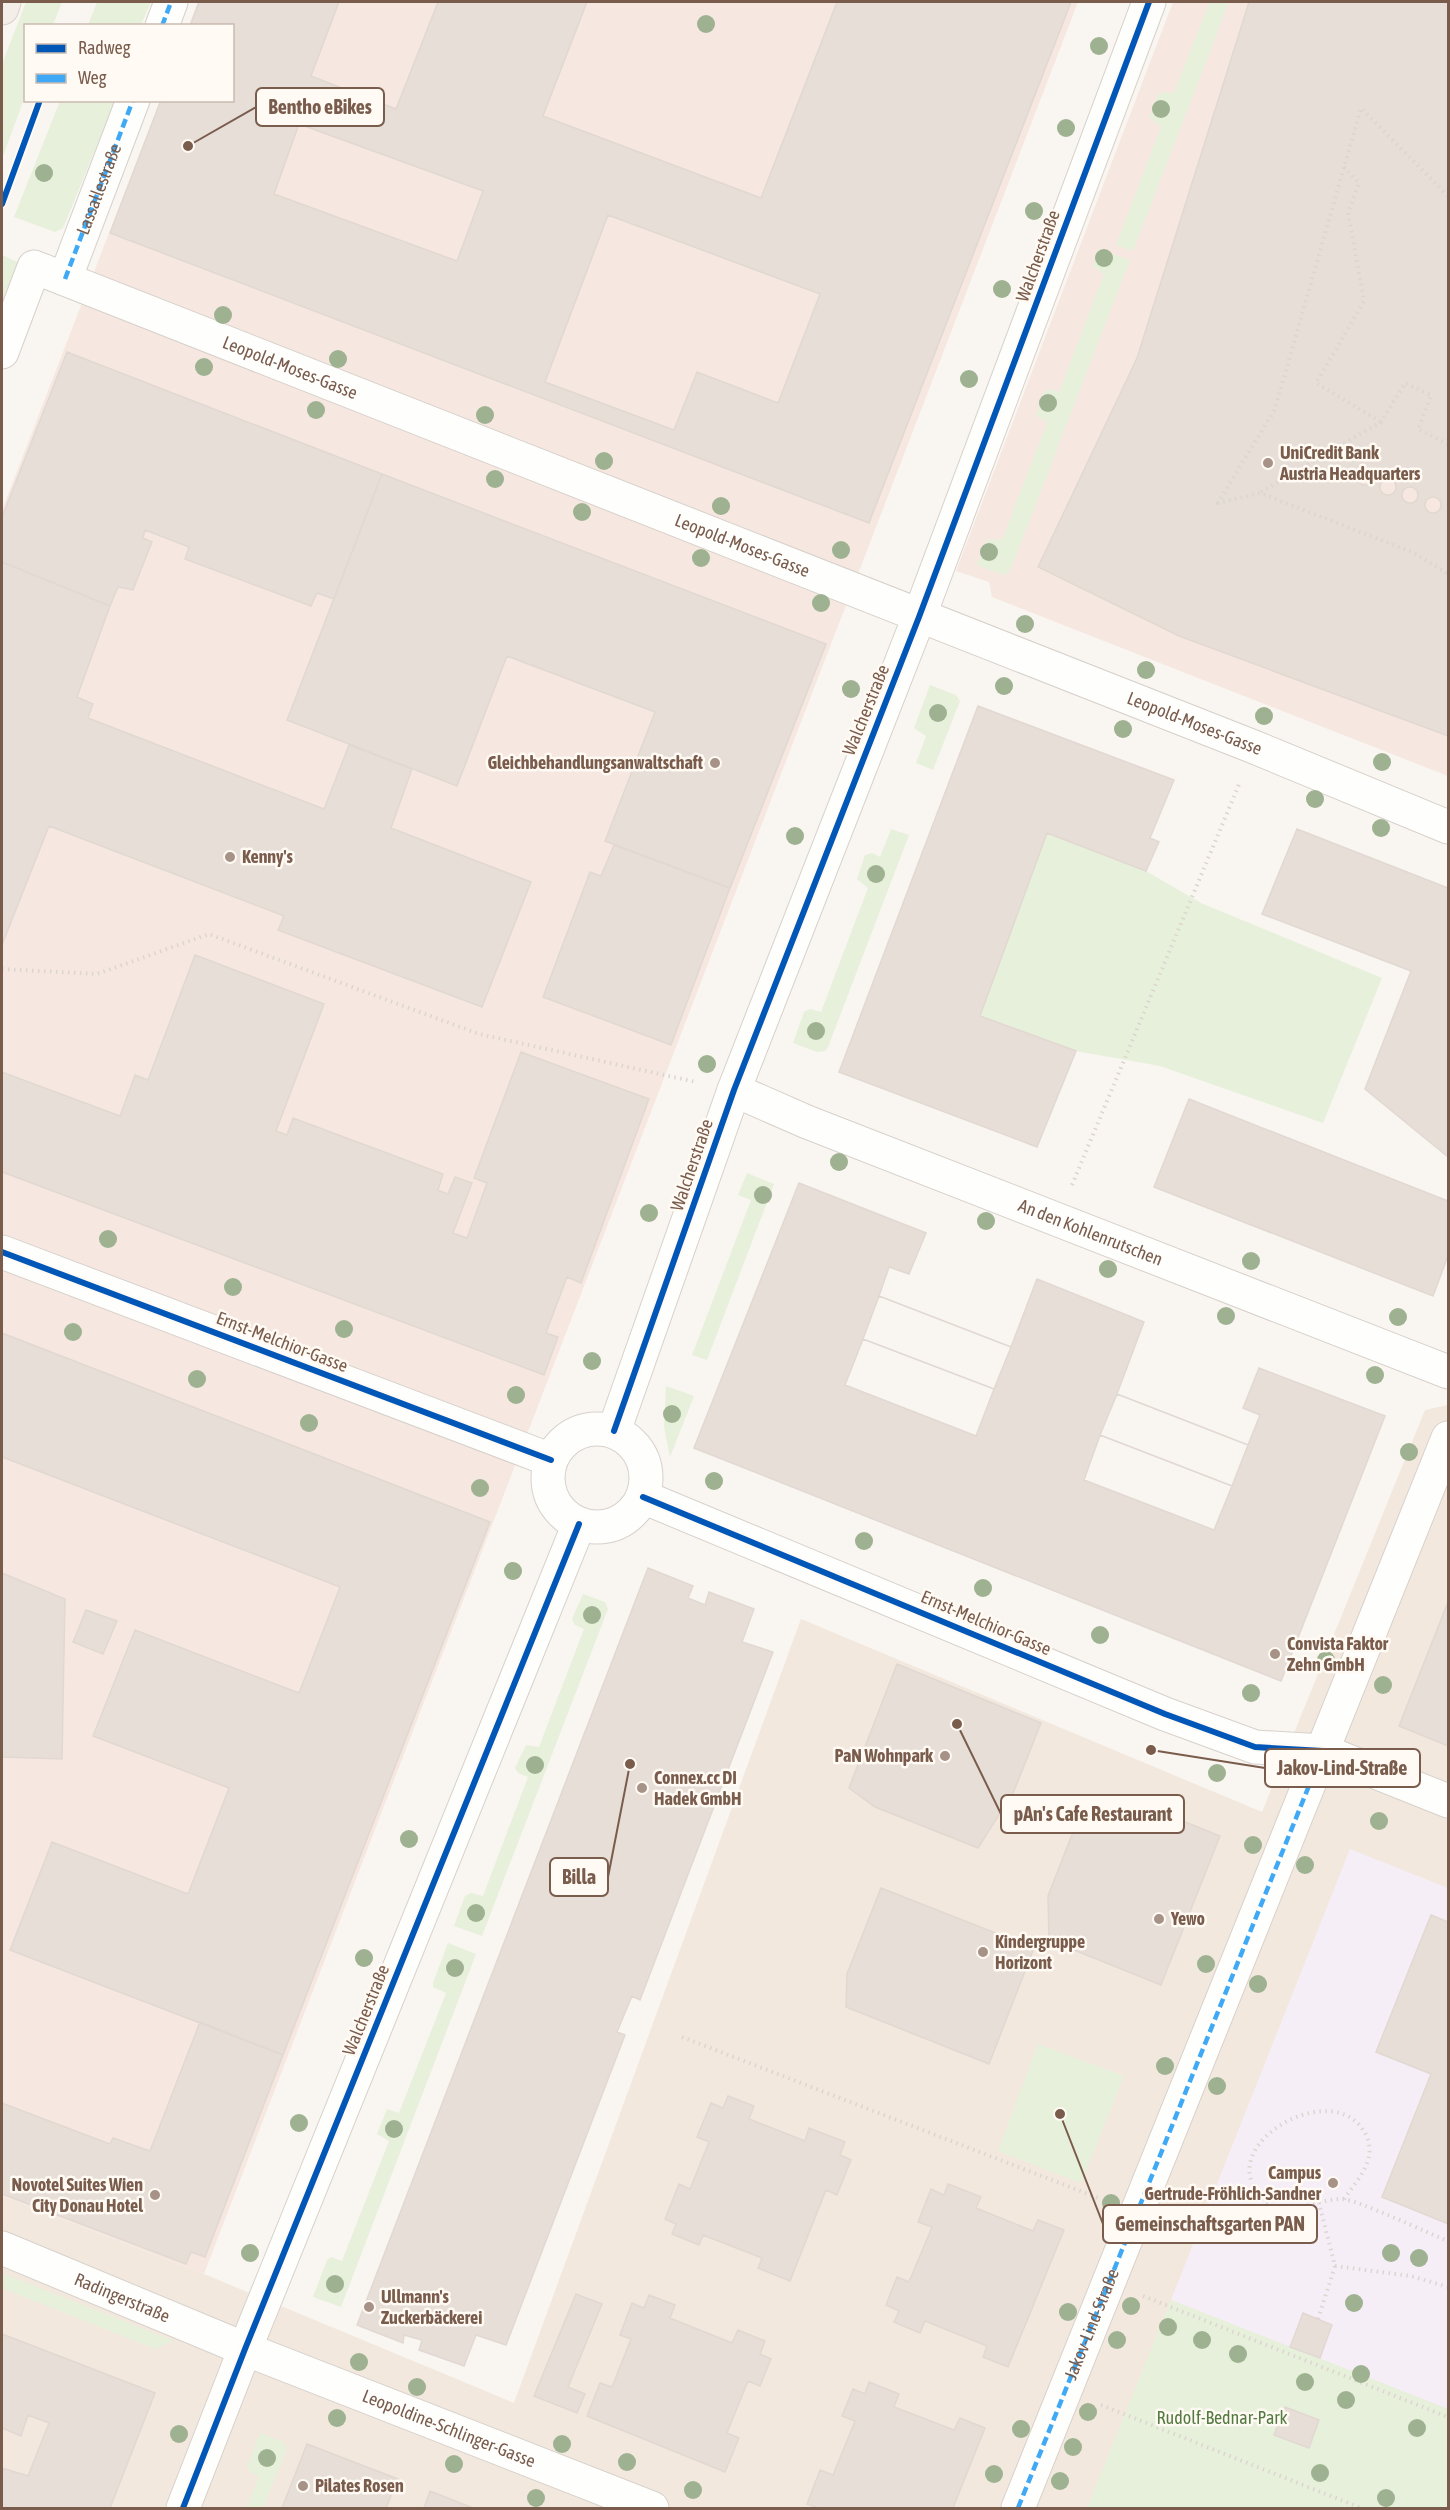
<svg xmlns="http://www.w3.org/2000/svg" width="1450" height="2510" font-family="'Asap Condensed',sans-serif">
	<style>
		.residential { fill: #f2e8de }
		.commercial { fill: #f6e8e1 }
		.education { fill: #f6eef6 }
		.green { fill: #e7f0db }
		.building { fill: #e6ded7; stroke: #e2d8d2; stroke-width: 1.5; fill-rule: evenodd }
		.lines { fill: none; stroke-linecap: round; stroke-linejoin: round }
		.minor-casing { stroke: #d7d1cb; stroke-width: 35 }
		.major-casing { stroke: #dad1cc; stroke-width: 35 }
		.path { stroke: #dcd5d0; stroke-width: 4; stroke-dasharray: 1.5 4.5; stroke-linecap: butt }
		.minor { stroke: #fefefd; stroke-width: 33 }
		.major { stroke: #f3eee8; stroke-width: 33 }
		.quiet { stroke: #3fa9f5; stroke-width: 4.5; stroke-dasharray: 9 4.5; stroke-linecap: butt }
		.cycleway-casing { stroke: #fffaf3; stroke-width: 10 }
		.cycleway { stroke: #0057b8; stroke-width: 6 }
		.tree { fill: #9eb190 }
		.poi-dot { fill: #a69286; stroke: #fffaf3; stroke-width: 2 }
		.labels { text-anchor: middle; stroke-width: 5; stroke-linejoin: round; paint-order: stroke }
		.street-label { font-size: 18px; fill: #7a5c4d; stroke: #fffaf3 }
		.poi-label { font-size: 18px; font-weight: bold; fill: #7a5c4d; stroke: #fffaf3; text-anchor: start }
		.park-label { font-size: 18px; fill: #537a41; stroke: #fffaf3 }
		.leader { fill: none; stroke: #7a5c4d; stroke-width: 2 }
		.callout-dot { fill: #7a5c4d; stroke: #fffaf3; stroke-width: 2 }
		.callout { fill: #fffaf3; stroke: #7a5c4d; stroke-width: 2 }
		.callout-label { font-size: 20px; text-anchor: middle; font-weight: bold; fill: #7a5c4d }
	</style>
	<rect width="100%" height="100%" fill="#f9f5f0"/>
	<path class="residential" d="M1448 1405V2508H2V2196L204 2274 514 2403 801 1619 1262 1812 1425 1410Z"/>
	<path class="commercial" d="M198 2H1078L204 2274 2 2196V510L160 101 232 100V26L189 25Z
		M1173 2H1448V776L992 597 989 582 956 571Z"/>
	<path class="education" d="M1350 1849 1448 1888V2409L1171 2300Z"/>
	<path class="green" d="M26 2H62L53 25 26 26 25 96 2 159V64Z
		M97 2H151L141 25H88Z
		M1210 2H1229L1133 251 1116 245 1161 127 1149 117 1158 95 1162 92 1174 93Z
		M60 101H115L66 221 63 228 55 232 14 217Z
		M1098 249 1130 260 1010 571 1003 575 977 565 988 539 1002 540 1047 423 1036 415 1043 393 1049 389 1059 392 1104 274 1093 266Z
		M2 255 22 264 2 318Z
		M930 685 956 695 960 701 933 770 916 763 926 736 914 728Z
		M891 829 909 835 828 1047 825 1051 817 1052 793 1043 804 1012 810 1009 821 1012 868 888 857 879 865 855 872 853 880 857Z
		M1047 833 1146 871 1201 903 1382 978 1323 1123 1160 1066 1076 1051 980 1016Z
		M747 1173 774 1184 707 1360 692 1355 751 1200 738 1195Z
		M666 1386 694 1396 670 1457 664 1427Z
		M583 1594 605 1602 608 1609 482 1936 454 1926 465 1896 471 1893 483 1896 528 1777 518 1773 515 1768 526 1745 539 1747 584 1629 575 1625 572 1619Z
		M448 1943 476 1954 341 2307 313 2297 327 2260 331 2257 342 2261 389 2141 377 2134 387 2109 399 2113 446 1993 433 1987V1983Z
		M1038 2044 1124 2076 1081 2183 998 2151Z
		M2 2273 174 2341 155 2349 2 2288Z
		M1171 2300 1448 2409V2508H1087Z
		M260 2433 283 2442 287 2448 263 2508H247L259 2476 251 2473 247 2467Z"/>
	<path class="building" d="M199 2H339L311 76 396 109 438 2H587L543 116 761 198 837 2H1071L869 523 110 233 161 100H232V26H190ZM299 124 483 191 457 261 274 194ZM608 215 820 294 778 403 697 372 674 430 545 382Z
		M1249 2H1448V736L1179 636 1038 567 1137 358Z
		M67 352 382 474 334 599 317 593 311 606 185 559 189 547 145 530 143 538 152 542 133 590 118 587 110 606 2 562V517Z
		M1357 477a8 8 0 1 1 16 0a8 8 0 1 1-16 0Z
		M382 474 826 644 730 888 605 841 655 712 507 656 457 786 287 720Z
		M1380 487a8 8 0 1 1 16 0a8 8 0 1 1-16 0Z
		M1402 495a8 8 0 1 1 16 0a8 8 0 1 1-16 0Z
		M1425 505a8 8 0 1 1 16 0a8 8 0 1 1-16 0Z
		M2 562 110 606 77 697 93 704 88 718 324 809 349 745 412 769 391 828 531 882 482 1007 278 930 284 916 49 826 2 945Z
		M978 706 1174 780 1150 838 1159 842 1146 871 1047 833 980 1016 1076 1051 1037 1147 839 1072Z
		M1297 829 1448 888V1157L1365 1089 1411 971 1262 914Z
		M614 845 730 888 671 1045 543 997 590 872 601 876Z
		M195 955 324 1004 276 1131 287 1135 293 1118 443 1174 438 1190 448 1194 455 1177 472 1183 453 1233 467 1238 487 1183 474 1178 521 1052 649 1099 581 1283 567 1277 546 1333 558 1337 544 1375 2 1172V1072L120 1116 135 1075 148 1080Z
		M1189 1099 1448 1201V1256L1433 1296 1154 1187Z
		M799 1183 926 1233 909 1274 889 1267 879 1296 1011 1347 1037 1279 1144 1322 1117 1394 1248 1445 1260 1415 1243 1408 1259 1368 1385 1416 1281 1681 694 1448Z
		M879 1296 1011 1347 994 1389 863 1339Z
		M2 1333 490 1522 283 2055 10 1950 52 1842 188 1894 229 1788 93 1736 135 1630 299 1693 340 1587 2 1457Z
		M863 1339 994 1389 976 1436 845 1385Z
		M1117 1394 1248 1445 1232 1486 1100 1435Z
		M1100 1435 1232 1486 1214 1530 1084 1480Z
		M648 1568 693 1586 688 1598 705 1605 709 1592 754 1609 742 1642 773 1652 640 2000 632 1996 617 2032 625 2035 506 2345 476 2335 464 2366 419 2350 422 2340 404 2335 403 2343 357 2325Z
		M2 1573 65 1599 62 1759 2 1757Z
		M1448 1602V1746L1399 1726Z
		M86 1610 117 1621 103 1654 73 1642Z
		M897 1664 1041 1723 1014 1791 978 1848 875 1807 849 1788Z
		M1084 1804 1163 1813 1220 1836 1161 1985 1049 1940 1048 1896Z
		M881 1888 1034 1948 989 2064 846 2007 847 1974Z
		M1431 1915 1448 1922V2224L1382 2197 1431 2074 1376 2052Z
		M200 2022 283 2055 205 2257 191 2252 186 2264 2 2194V2103L110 2144 113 2138 150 2151Z
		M728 2096 754 2106 749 2119 805 2141 809 2128 845 2142 840 2155 851 2160 837 2195 826 2190 790 2281 758 2268 762 2258 703 2235 699 2245 672 2234 676 2224 665 2219 679 2184 690 2189 709 2142 697 2137 711 2103 723 2108Z
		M948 2184 981 2197 976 2208 1033 2231 1038 2220 1064 2230 1008 2367 983 2357 987 2346 925 2321 920 2333 894 2322 899 2311 886 2305 897 2277 909 2282 932 2227 918 2222 931 2189 944 2195Z
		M576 2294 602 2304 568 2387 585 2394 577 2413 534 2396Z
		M649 2295 675 2305 670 2318 732 2343 738 2330 765 2341 760 2354 771 2359 760 2386 748 2381 727 2433 739 2438 725 2472 587 2416 600 2383 612 2387 631 2339 620 2335 632 2303 644 2308Z
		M1303 2313 1332 2325 1320 2358 1290 2347Z
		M2 2334 155 2393 110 2508H2V2468L28 2476 49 2423 28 2415 21 2436 2 2428Z
		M869 2382 899 2394 894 2407 954 2430 960 2418 985 2428 953 2508H818L807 2504 820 2470 833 2475 855 2421 842 2416 853 2389 865 2394Z
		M1285 2407 1319 2420 1309 2448 1274 2435Z
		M307 2444 398 2479 386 2508H282Z
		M430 2491 473 2508H424Z"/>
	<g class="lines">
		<g class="minor-casing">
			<g id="minor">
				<path d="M162 26 171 2"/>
				<path d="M65 279 133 100"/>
				<path id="s1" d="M2 352 34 267 1254 747 1448 827"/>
				<path id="s2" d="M734 1090 807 1122 1448 1372"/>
				<path d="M2 1252 551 1460"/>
				<circle cx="597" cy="1478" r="49"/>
				<path d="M614 1431 734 1090 919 617 1149 2"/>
				<path d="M643 1497 1165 1714 1255 1747 1323 1751 1448 1801"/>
				<path id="s3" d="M2 2248 245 2349 652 2508"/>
				<path d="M183 2508 245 2349 579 1524"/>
				<path id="s4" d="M1018 2508 1448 1438"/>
			</g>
		</g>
		<g class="major-casing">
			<path id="major" d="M2 8 4 2"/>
		</g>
		<path class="path" d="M1344 167 1359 183 1348 213 1364 301 1316 383 1381 422
			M1448 196 1361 108 1275 409 1218 503 1260 493 1414 553 1448 574
			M1261 492 1381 422 1405 383 1431 395 1418 429 1448 444
			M2 969 97 974 209 934 479 1034 696 1082
			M1072 1185 1240 782
			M682 2037 1101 2199
			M1344 2199C1353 2186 1366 2172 1369 2156 1371 2148 1368 2136 1363 2130 1333 2083 1236 2133 1251 2180 1255 2190 1260 2200 1270 2205 1294 2215 1318 2199 1342 2199 1356 2199 1430 2234 1448 2241
			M1335 2266 1411 2276 1448 2287
			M1143 2296 1448 2417
			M1318 2319 1335 2266 1319 2203
			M1101 2405 1361 2508"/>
		<use href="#minor" class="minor"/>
		<use href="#major" class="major"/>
		<g class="quiet">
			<path d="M162 26 171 2"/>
			<path id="s5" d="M65 279 133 100"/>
			<path d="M1018 2508 1323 1751"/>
		</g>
		<g class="cycleway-casing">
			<path id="cycleway" d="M2 204 40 100
				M2 1252 551 1460
				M614 1431 734 1090 919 617 1149 2
				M643 1497 1165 1714 1255 1747 1323 1751
				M183 2508 245 2349 579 1524"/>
		</g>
		<use href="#cycleway" class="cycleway"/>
	</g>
	<g class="tree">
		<circle cx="706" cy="24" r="9"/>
		<circle cx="1099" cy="46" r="9"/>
		<circle cx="1161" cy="109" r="9"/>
		<circle cx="1066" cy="128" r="9"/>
		<circle cx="44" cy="173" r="9"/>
		<circle cx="1034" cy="211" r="9"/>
		<circle cx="1104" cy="258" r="9"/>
		<circle cx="1002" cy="289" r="9"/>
		<circle cx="223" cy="315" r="9"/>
		<circle cx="338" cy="359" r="9"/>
		<circle cx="204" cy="367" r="9"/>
		<circle cx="969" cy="379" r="9"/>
		<circle cx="1048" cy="403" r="9"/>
		<circle cx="316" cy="410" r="9"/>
		<circle cx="485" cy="415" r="9"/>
		<circle cx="604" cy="461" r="9"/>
		<circle cx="495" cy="479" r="9"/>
		<circle cx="721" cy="506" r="9"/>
		<circle cx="582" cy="512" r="9"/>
		<circle cx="841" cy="550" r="9"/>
		<circle cx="989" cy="552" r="9"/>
		<circle cx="701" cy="558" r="9"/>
		<circle cx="821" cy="603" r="9"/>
		<circle cx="1025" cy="624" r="9"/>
		<circle cx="1146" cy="670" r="9"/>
		<circle cx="1004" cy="686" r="9"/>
		<circle cx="851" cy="689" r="9"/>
		<circle cx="938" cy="713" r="9"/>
		<circle cx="1264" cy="716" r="9"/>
		<circle cx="1123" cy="729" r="9"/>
		<circle cx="1382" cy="762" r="9"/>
		<circle cx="1315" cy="799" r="9"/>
		<circle cx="1381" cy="828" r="9"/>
		<circle cx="795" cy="836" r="9"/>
		<circle cx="876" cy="874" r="9"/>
		<circle cx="816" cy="1031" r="9"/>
		<circle cx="707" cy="1064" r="9"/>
		<circle cx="839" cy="1162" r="9"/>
		<circle cx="763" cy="1195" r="9"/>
		<circle cx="649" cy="1213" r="9"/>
		<circle cx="986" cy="1221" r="9"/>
		<circle cx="108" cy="1239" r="9"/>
		<circle cx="1251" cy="1261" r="9"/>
		<circle cx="1108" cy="1269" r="9"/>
		<circle cx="233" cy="1287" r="9"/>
		<circle cx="1226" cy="1316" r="9"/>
		<circle cx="1398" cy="1317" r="9"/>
		<circle cx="344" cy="1329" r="9"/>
		<circle cx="73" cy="1332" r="9"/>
		<circle cx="592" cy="1361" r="9"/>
		<circle cx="1375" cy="1375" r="9"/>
		<circle cx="197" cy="1379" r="9"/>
		<circle cx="516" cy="1395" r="9"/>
		<circle cx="672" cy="1414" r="9"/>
		<circle cx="309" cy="1423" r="9"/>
		<circle cx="1409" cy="1452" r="9"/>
		<circle cx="714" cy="1481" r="9"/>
		<circle cx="480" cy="1488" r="9"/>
		<circle cx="864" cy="1541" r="9"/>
		<circle cx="513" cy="1571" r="9"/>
		<circle cx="983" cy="1588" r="9"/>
		<circle cx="592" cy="1615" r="9"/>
		<circle cx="1100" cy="1635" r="9"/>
		<circle cx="1326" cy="1660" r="9"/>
		<circle cx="1383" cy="1685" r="9"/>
		<circle cx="1251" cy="1693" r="9"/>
		<circle cx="535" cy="1765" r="9"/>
		<circle cx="1217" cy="1773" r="9"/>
		<circle cx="1379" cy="1821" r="9"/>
		<circle cx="409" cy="1839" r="9"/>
		<circle cx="1253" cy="1845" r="9"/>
		<circle cx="1305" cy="1865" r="9"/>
		<circle cx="476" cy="1913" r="9"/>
		<circle cx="364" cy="1958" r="9"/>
		<circle cx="1206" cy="1964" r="9"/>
		<circle cx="455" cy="1968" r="9"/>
		<circle cx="1258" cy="1984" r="9"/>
		<circle cx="1165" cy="2066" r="9"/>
		<circle cx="1217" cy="2086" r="9"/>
		<circle cx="299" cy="2123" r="9"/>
		<circle cx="394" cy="2129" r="9"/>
		<circle cx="1111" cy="2203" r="9"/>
		<circle cx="250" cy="2253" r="9"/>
		<circle cx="1391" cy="2253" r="9"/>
		<circle cx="1419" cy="2258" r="9"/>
		<circle cx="335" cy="2284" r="9"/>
		<circle cx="1354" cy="2303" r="9"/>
		<circle cx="1131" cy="2306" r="9"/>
		<circle cx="1068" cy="2312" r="9"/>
		<circle cx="1168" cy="2327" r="9"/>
		<circle cx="1117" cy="2340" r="9"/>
		<circle cx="1202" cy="2340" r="9"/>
		<circle cx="1238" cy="2354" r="9"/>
		<circle cx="359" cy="2362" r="9"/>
		<circle cx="1361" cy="2374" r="9"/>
		<circle cx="1305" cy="2382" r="9"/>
		<circle cx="417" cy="2387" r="9"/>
		<circle cx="1346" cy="2400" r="9"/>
		<circle cx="1088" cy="2412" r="9"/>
		<circle cx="337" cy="2418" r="9"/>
		<circle cx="1417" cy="2428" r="9"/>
		<circle cx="1021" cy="2429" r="9"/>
		<circle cx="179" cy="2434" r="9"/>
		<circle cx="562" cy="2444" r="9"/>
		<circle cx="1073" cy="2447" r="9"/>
		<circle cx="267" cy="2458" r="9"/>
		<circle cx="627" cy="2462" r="9"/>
		<circle cx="454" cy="2464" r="9"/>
		<circle cx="1320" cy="2473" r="9"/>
		<circle cx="994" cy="2474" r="9"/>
		<circle cx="1060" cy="2481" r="9"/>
		<circle cx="693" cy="2490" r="9"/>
		<circle cx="536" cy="2498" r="9"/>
		<circle cx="1386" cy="2498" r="9"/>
	</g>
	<g class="poi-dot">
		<circle cx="1268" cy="463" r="6"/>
		<circle cx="715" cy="763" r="6"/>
		<circle cx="230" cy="857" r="6"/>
		<circle cx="1275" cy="1654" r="6"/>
		<circle cx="945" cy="1756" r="6"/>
		<circle cx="642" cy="1788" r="6"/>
		<circle cx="1159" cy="1919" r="6"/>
		<circle cx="983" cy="1952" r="6"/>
		<circle cx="1333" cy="2183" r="6"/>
		<circle cx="155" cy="2195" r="6"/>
		<circle cx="369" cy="2307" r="6"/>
		<circle cx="303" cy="2486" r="6"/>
	</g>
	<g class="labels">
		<g class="street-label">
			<text dy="6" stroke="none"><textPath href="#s5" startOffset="96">Lassallestraße</textPath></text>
			<text transform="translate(1038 256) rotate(-70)" y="6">Walcherstraße</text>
			<text dy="6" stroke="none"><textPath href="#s1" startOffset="366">Leopold-Moses-Gasse</textPath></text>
			<text dy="6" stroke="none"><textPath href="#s1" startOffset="852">Leopold-Moses-Gasse</textPath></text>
			<text transform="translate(866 710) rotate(-68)" y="6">Walcherstraße</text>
			<text dy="6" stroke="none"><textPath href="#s1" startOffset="1338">Leopold-Moses-Gasse</textPath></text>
			<text transform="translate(692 1165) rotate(-71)" y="6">Walcherstraße</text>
			<text dy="6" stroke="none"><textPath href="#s2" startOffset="384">An den Kohlenrutschen</textPath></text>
			<text transform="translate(282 1342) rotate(21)" y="6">Ernst-Melchior-Gasse</text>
			<text transform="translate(986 1623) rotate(23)" y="6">Ernst-Melchior-Gasse</text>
			<text transform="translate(366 2010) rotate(-68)" y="6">Walcherstraße</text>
			<text dy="6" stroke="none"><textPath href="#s3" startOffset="130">Radingerstraße</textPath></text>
			<text dy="6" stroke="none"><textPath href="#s4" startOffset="198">Jakov-Lind-Straße</textPath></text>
			<text dy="6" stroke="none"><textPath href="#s3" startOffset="482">Leopoldine-Schlinger-Gasse</textPath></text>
		</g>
		<g class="poi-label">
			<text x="1280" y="459">UniCredit Bank<tspan x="1280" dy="21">Austria Headquarters</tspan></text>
			<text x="703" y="769" text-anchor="end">Gleichbehandlungsanwaltschaft</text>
			<text x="242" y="863">Kenny's</text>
			<text x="1287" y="1650">Convista Faktor<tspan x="1287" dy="21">Zehn GmbH</tspan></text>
			<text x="933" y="1762" text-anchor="end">PaN Wohnpark</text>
			<text x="654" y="1784">Connex.cc DI<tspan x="654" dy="21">Hadek GmbH</tspan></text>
			<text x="1171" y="1925">Yewo</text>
			<text x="995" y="1948">Kindergruppe<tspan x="995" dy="21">Horizont</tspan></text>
			<text x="1321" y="2179" text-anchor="end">Campus<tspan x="1321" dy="21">Gertrude-Fröhlich-Sandner</tspan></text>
			<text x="143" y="2191" text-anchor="end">Novotel Suites Wien<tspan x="143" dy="21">City Donau Hotel</tspan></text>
			<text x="381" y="2303">Ullmann's<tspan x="381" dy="21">Zuckerbäckerei</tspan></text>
			<text x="315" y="2492">Pilates Rosen</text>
		</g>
		<g class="park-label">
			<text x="1222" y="2424">Rudolf-Bednar-Park</text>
		</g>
	</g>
	<path class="leader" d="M188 146L256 107M1151 1750L1265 1768M957 1724L1001 1814M630 1764L608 1877M1060 2114L1103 2224"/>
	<g class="callout-dot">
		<circle cx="188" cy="146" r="6"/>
		<circle cx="1151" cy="1750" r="6"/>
		<circle cx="957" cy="1724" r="6"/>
		<circle cx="630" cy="1764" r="6"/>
		<circle cx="1060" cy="2114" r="6"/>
	</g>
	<g class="callout">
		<rect x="256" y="88" width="128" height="38" rx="6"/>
		<rect x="1265" y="1749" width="155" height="38" rx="6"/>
		<rect x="1001" y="1795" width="183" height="38" rx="6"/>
		<rect x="550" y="1858" width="58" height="38" rx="6"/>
		<rect x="1103" y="2205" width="214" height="38" rx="6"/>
	</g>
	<g class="callout-label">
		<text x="320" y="114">Bentho eBikes</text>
		<text x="1342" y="1775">Jakov-Lind-Straße</text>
		<text x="1093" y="1821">pAn's Cafe Restaurant</text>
		<text x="579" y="1884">Billa</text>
		<text x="1210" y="2231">Gemeinschaftsgarten PAN</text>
	</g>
	<rect width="1450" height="2510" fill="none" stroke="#7a5c4d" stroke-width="6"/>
	<rect x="24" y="24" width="210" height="78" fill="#fffaf3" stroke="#cabbb1" stroke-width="1.5"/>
	<rect x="36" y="44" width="30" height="9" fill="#0057b8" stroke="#cabbb1" stroke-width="1.5"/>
	<text x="78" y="54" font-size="18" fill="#7a5c4d">Radweg</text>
	<rect x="36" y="74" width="30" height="9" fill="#3fa9f5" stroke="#cabbb1" stroke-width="1.5"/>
	<text x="78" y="84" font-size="18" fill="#7a5c4d">Weg</text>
</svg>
